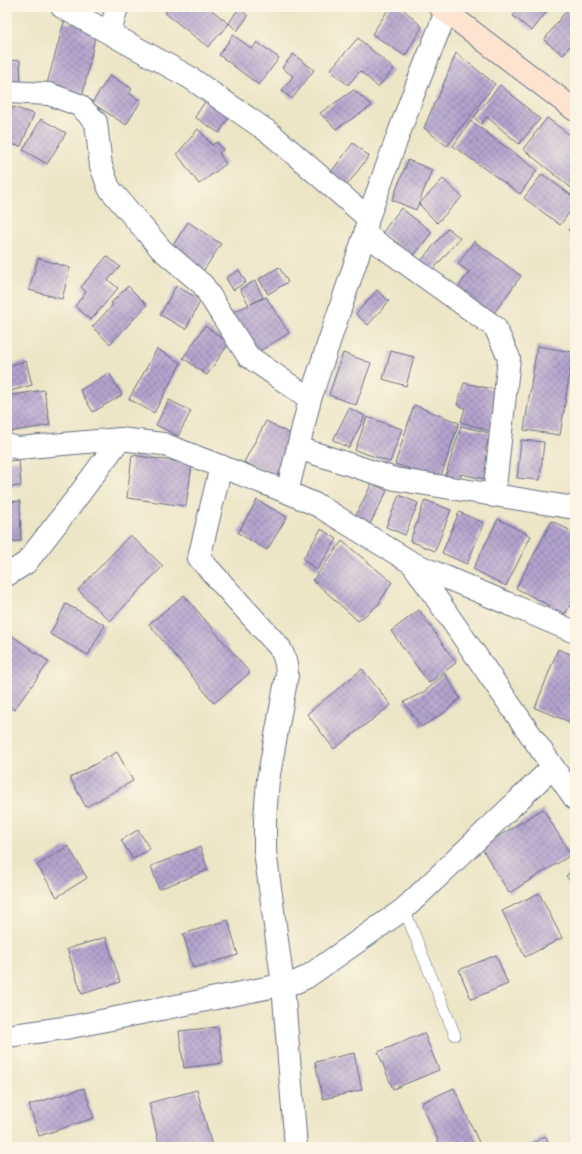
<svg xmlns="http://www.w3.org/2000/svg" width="582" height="1154" font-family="Vollkorn,serif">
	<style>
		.building { fill: url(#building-cross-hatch) }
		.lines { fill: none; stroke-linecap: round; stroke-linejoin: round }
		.lane-casing { stroke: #646f82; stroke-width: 12 }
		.street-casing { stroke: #646f82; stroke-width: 24 }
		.secondary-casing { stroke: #646f82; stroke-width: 24 }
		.lane { stroke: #fff; stroke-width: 11 }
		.street { stroke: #fff; stroke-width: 22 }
		.secondary { stroke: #fde4d0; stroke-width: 22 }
	</style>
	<defs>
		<pattern id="building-cross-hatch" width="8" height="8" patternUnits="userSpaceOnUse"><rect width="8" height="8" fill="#b4a3ce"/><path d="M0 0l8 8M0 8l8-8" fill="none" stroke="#9285aa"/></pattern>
	</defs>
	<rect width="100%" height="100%" fill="#fcf5e5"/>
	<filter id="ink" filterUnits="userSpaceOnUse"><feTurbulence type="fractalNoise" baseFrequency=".025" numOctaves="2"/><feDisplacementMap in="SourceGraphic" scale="8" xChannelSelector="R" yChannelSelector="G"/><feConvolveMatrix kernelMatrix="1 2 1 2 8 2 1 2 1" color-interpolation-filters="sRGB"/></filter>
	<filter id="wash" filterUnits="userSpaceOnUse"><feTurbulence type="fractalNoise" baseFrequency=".012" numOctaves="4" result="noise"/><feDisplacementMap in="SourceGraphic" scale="16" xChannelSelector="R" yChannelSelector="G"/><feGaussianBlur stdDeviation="0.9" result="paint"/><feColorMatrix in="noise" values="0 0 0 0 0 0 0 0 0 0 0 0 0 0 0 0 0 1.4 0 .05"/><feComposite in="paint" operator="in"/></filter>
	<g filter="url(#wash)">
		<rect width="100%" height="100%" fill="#ece5c6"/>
		<g id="blocks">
			<path class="building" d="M169 7H191L194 10 196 7H208L229 24 208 47 165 13Z
				M390 7H401L422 27 405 56 372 34Z
				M520 7H550L532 31 513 16Z
				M569 7H572L575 10V39L563 55 544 40Z
				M239 8 248 16 237 31 229 23Z
				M64 22 97 28 83 94 47 84Z
				M233 35 252 49 257 42 279 58 259 85 219 55Z
				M358 38 394 69 378 87 360 71 348 85 330 70Z
				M456 53 495 84 447 146 424 128 434 104 438 98Z
				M293 54 314 70 292 99 282 91 293 76 282 68Z
				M20 60 21 84 7 85V61Z
				M110 75 132 89 129 93 141 101 126 125 92 103Z
				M500 85 540 119 519 144 487 117 481 124 474 117Z
				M354 90 372 106 336 129 320 113Z
				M208 97 232 113 219 133 195 117Z
				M13 107 34 114 21 146 7 144V126Z
				M547 118 575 139V191L523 149Z
				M41 119 66 133 47 164 23 150Z
				M471 121 537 170 520 194 453 146Z
				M198 129 212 145 217 142 223 150 219 153 226 164 199 184 177 154Z
				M353 143 369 156 347 185 331 172Z
				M408 160 432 170 416 210 392 200Z
				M542 174 575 198V205L560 225 524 198Z
				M443 179 462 197 437 223 419 204Z
				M401 208 432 232 413 257 382 233Z
				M188 222 221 244 202 273 169 251Z
				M575 223V236L568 230Z
				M448 228 460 238 431 272 420 262Z
				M474 241 521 276 491 317 456 291 469 272 458 264Z
				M107 256 120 267 108 280 118 288 91 320 75 306 86 292 81 287Z
				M38 258 70 268 62 299 29 290Z
				M279 267 288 282 268 294 259 279Z
				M239 270 246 282 233 290 226 278Z
				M255 281 263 297 251 304 266 297 289 333 255 354 230 313 249 305 240 289Z
				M128 286 147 305 110 344 92 327 113 305 111 303Z
				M176 286 201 300 186 329 160 315Z
				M377 290 389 301 368 325 356 314Z
				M205 326 229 343 207 375 183 358Z
				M537 346 573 352 560 435 524 430Z
				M157 349 181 363 154 413 129 399Z
				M391 351 414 357 406 386 383 379Z
				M343 353 371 363 356 405 329 395Z
				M26 361 32 385 7 392V366Z
				M109 373 122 395 93 412 80 390Z
				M464 383 498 390 490 431 461 422 465 408 457 405Z
				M44 390 50 425 9 432 7 419V396Z
				M169 400 191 411 178 436 156 425Z
				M414 405 459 423 440 479 395 464Z
				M349 408 365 416 349 448 333 440Z
				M367 417 402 429 390 462 355 450Z
				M266 421 298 438 276 479 244 462Z
				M461 426 490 433 485 451 493 452 489 480 461 474 460 479 445 477Z
				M521 440 544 442 540 480 517 478Z
				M132 455 192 464 186 506 127 498Z
				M19 460 21 486 7 487V461Z
				M372 483 387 491 370 524 355 517Z
				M399 495 418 503 405 535 386 527Z
				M257 500 287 517 267 550 238 533Z
				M425 500 451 510 435 551 410 541Z
				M20 501 21 541 7 542V502Z
				M459 512 484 523 467 564 442 553Z
				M498 519 531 536 506 586 473 569Z
				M552 521 575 533V595L565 614 516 588Z
				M321 529 337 539 317 570 303 559Z
				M130 535 163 566 110 621 78 590Z
				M342 541 392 582 378 605 358 621 313 580Z
				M184 595 250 673 214 703 149 624Z
				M66 604 105 625 88 655 50 634Z
				M419 610 456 663 429 683 391 631Z
				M7 632 49 662 14 710 7 705Z
				M558 649 575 656V724L535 708Z
				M362 669 391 705 334 749 307 714Z
				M445 674 460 698 444 713 421 727 404 702 424 692Z
				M117 752 133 781 86 807 70 778Z
				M543 809 571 855 509 893 481 847Z
				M138 830 150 849 133 859 121 840Z
				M68 846 87 878 57 897 37 865Z
				M200 847 208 870 159 889 151 866Z
				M575 869V887L566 876Z
				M539 893 562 938 525 957 502 911Z
				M228 920 238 955 193 968 183 934Z
				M106 937 120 982 82 994 67 949Z
				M496 955 508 984 471 999 459 970Z
				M218 1027 223 1063 184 1068 179 1031Z
				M424 1033 439 1070 393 1089 378 1052Z
				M354 1053 362 1090 323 1099 315 1062Z
				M84 1088 94 1118 39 1136 29 1105Z
				M454 1088 481 1147H441L421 1103Z
				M197 1090 212 1146 208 1147H160L149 1103Z
				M545 1136 551 1147H527Z"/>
		</g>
	</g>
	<g filter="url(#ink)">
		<use href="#blocks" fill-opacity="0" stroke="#646f82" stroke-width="1"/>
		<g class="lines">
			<g class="lane-casing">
				<path id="lane" d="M404 909 455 1035"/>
			</g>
			<g class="street-casing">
				<path id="street" d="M62 7 189 77 270 133 368 218
					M110 33 117 7
					M7 92 49 94 79 105 96 122 101 166 109 188 161 249 203 285 248 356 310 399
					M365 234 495 327 509 358 494 496
					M7 445 18 448 120 439 163 444 287 492 319 506 412 563 575 632
					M298 448 395 479 575 508
					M221 466 199 558 280 648C285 657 287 664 287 675L268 780 265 818V851L283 985 296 1147
					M287 492 310 399 365 234 368 218 411 100 446 12
					M412 563 575 799
					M7 575 26 563 75 500 120 439
					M7 1036 71 1027 296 982 307 977 404 909 553 767"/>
			</g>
			<g class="secondary-casing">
				<path id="secondary" d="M440 7 575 110"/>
			</g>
			<use href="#lane" class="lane"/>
			<use href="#street" class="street"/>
			<use href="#secondary" class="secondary"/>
		</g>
	</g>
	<rect width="582" height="1154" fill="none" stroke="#fcf5e5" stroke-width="24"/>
</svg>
